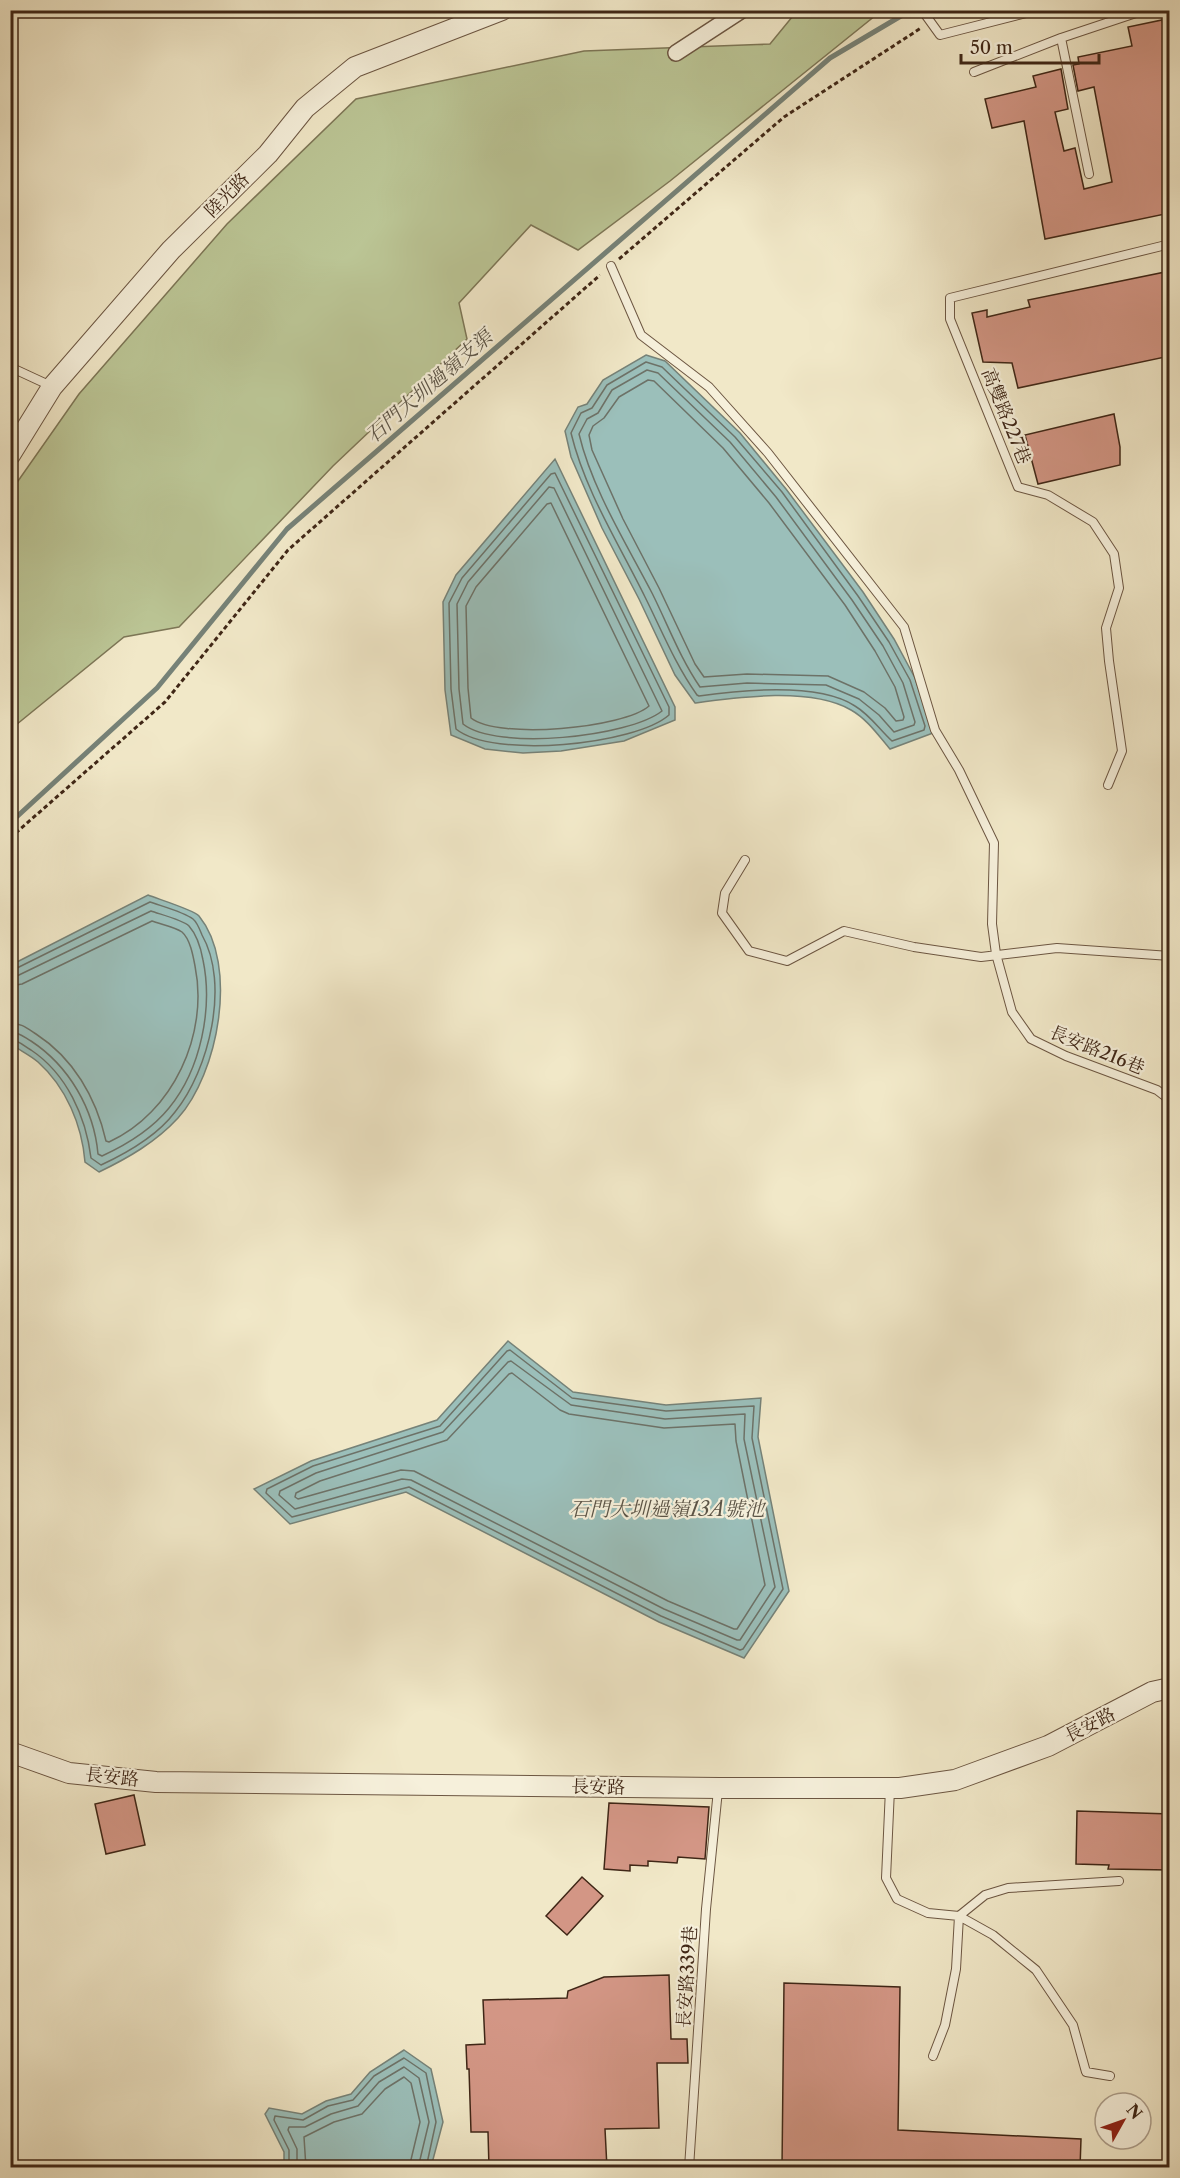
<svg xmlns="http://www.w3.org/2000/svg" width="1180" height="2178" font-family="'Libre Caslon Text','Noto Serif TC',serif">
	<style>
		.green { fill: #bbc595; stroke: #7d7656; stroke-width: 1.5 }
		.water { fill: #9bbfba; stroke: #768278; stroke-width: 1.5 }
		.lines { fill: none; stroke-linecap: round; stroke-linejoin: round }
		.shore { stroke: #6d7268; stroke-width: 1.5 }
		.stream { stroke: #768278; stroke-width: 5 }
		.building { fill: #d39685; stroke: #3f2616; stroke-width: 1.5 }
		.service-casing { stroke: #6c5642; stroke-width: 10 }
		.minor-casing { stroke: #6c5642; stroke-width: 18 }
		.tertiary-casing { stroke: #6c5642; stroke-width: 22 }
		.path { stroke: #3f2616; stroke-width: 3; stroke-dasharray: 4.5 3; stroke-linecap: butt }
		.service { stroke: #f6f0db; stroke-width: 8 }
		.minor { stroke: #f6f0db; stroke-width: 15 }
		.tertiary { stroke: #f6f0db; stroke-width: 20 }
		.labels { text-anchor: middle; stroke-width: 4.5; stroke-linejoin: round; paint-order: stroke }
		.street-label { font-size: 18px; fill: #3f2616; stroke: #f6f0db }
		.water-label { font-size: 20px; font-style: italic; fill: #5b5447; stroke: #f6f0db }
	</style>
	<rect width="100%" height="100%" fill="#f1e8c8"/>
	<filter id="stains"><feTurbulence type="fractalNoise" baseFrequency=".00333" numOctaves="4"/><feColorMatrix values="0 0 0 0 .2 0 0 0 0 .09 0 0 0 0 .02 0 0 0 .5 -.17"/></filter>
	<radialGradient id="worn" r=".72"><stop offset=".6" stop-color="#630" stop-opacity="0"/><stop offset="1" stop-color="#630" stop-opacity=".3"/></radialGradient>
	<path class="green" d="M797 11H881L670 181 578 250 531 225 459 303 467 339 333 466 179 627 124 637 11 729V491L79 394 227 224 356 99 584 51 770 44Z"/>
	<path class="water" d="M646 355 665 361 740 433 786 489 863 592 894 639 915 678 933 733 890 749C878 735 867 719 851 710 811 687 739 697 695 703L675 675 639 599 602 528 571 457 565 431 578 407 587 404 603 380Z
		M555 459 675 707V720L624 741 561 751 523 753 485 749 451 735 445 690 443 602 456 575Z
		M148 895C158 899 194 910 199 916 239 965 218 1074 178 1118 156 1142 128 1158 99 1172L85 1162C82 1125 66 1087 38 1062 30 1055 19 1050 11 1044V965Z
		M508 1341 573 1392 666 1405 761 1398 758 1437 789 1591 744 1658 659 1622 406 1492 290 1524 254 1489 311 1461 437 1420Z
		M404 2050 431 2069 443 2122 431 2167H284V2152L265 2114 269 2108 302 2114 326 2101 351 2094 370 2072Z"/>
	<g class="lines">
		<path class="shore" d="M646 362 662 367 735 437 782 492 858 596 889 642 910 680 925 726 924 730 892 741C879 729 870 715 855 706 818 682 742 690 699 696L697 695C675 664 662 631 645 597 619 544 585 491 571 433L581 413 592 408 607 385Z
			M647 370 658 373 730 442 776 497 852 600 883 646 903 683 915 722 914 725 894 732 879 715 859 699 826 685 747 683 700 687C680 658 668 625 652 593 626 543 592 489 579 434L587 419 598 413 612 390Z
			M648 380 654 381 723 448 769 503 845 605 875 651 895 687 904 717 903 720 896 721 885 708 864 692 828 676 747 674 704 677 695 664 659 588 623 519 592 450 589 435 593 426 604 418 619 397Z
			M555 473 669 707V715C635 745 493 759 456 729L451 689 449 603 462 578 551 474Z
			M549 487 554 488 662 711C629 737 497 751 463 724L459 689 457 604 468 582Z
			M551 503 649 706C624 728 499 740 471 718L468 688 466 606 476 587 547 504Z
			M10 969H15L150 902C161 906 184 912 193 919 197 922 200 930 202 935 230 984 209 1070 175 1112 157 1136 127 1153 101 1165L91 1158C86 1117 67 1074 31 1050 24 1046 18 1040 10 1039
			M10 977 19 975 151 911C159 914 183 920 189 926 197 935 201 949 203 960 213 1008 201 1069 169 1108 152 1129 126 1145 102 1156L98 1154C94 1109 69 1066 31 1041 24 1037 19 1032 10 1032
			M10 986 22 984 152 921C160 924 175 927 182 932 190 939 193 955 195 966 209 1034 173 1113 109 1142L106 1141C96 1097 73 1058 36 1034 27 1028 21 1023 10 1023
			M510 1350 572 1398 666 1411 754 1406 752 1438 783 1589 743 1649 740 1650 661 1616 409 1487 292 1517 266 1493 267 1489 313 1466 440 1426 507 1351Z
			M511 1361 571 1405 665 1419 745 1414 744 1439 775 1587 740 1640H737L664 1609 411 1480 402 1479 295 1509 279 1495 280 1491 316 1473 443 1432 508 1362Z
			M512 1373 560 1410 569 1414 664 1428 735 1424 736 1441 765 1585 737 1629H734L668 1601 414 1471 401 1470 298 1499 295 1497 296 1493 320 1481 447 1440 509 1374Z
			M289 2168V2150L274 2120 275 2116 303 2120 328 2106 353 2100 374 2076 404 2058 426 2073 436 2122 426 2168
			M297 2168V2149L288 2130 289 2127H305L331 2114 358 2106 379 2082 404 2067 419 2078 429 2122 418 2168
			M306 2168 304 2137 334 2122 362 2114 385 2089 404 2077 411 2083 420 2122 409 2168"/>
		<path class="stream" d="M10 823 157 688 287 529 830 58 906 13"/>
	</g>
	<path class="building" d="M1162 20 1170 52V213L1045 239 1024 121 992 128 985 99 1036 87 1033 76 1061 69 1068 109 1055 112 1064 151 1075 148 1084 189 1112 182 1094 87 1078 91 1073 65 1079 64 1078 57 1132 46 1128 27Z
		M1170 271V356L1018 388 1012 363 983 362 972 313 987 310V317L1030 307 1028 300Z
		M1114 414 1120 447V465L1038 484 1025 435Z
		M134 1795 145 1845 106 1854 95 1804Z
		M609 1803 709 1807 705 1859 678 1857 677 1863 648 1861V1866L630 1865V1871L604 1869Z
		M1077 1811 1170 1814V1870L1108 1869 1109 1865 1076 1864Z
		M582 1877 603 1896 567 1935 546 1916Z
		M669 1975 671 2039H687L688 2063H657L659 2128 605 2129 607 2168H489L488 2132H471L469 2069H467L466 2045 485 2044 483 2000 567 1998 568 1991 604 1977Z
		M784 1983 900 1987 898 2130 1081 2139 1080 2168H782Z"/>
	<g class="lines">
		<g class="service-casing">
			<path id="service" d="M922 10 940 35 1038 10
				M1061 38 1089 174
				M974 72 1061 38 1145 10
				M611 266 641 335 709 387 768 453 904 627 935 730 959 770 994 843 992 924 996 954 1012 1012 1031 1039 1066 1056 1157 1090 1170 1100
				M10 367 51 386
				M1108 785 1122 751 1109 661 1106 628 1119 588 1114 554 1093 522 1048 495 1018 487 950 319V298L1170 244
				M745 860 725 893 722 913 749 951 787 961 844 931 914 947 981 957 1057 948 1170 956
				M890 1789 886 1878 897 1899 928 1913 959 1916 985 1895 1008 1888 1119 1881
				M933 2056 945 2025 956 1969 959 1916 993 1935 1036 1970 1073 2025 1086 2072 1110 2076
				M689 2168 706 1909 718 1790"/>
		</g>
		<g class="minor-casing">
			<path id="minor" d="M676 53 742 10"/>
		</g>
		<g class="tertiary-casing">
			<path id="tertiary" d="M10 455 52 387 171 250 268 154 305 108 355 67 502 10
				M10 1752 69 1773 156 1782 719 1788H900L955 1780 1048 1746 1152 1692 1170 1688"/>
		</g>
		<path class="path" d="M942 16 954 10
			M619 259 784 117 921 28
			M10 838 165 702 288 550 600 275"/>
		<use href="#service" class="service"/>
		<use href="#minor" class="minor"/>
		<use href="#tertiary" class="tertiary"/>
	</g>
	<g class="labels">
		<g class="street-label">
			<text transform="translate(227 195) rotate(-45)" y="6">陸光路</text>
			<text transform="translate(1006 416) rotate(68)" y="6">高雙路227巷</text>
			<text transform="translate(1097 1050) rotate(22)" y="6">長安路216巷</text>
			<text transform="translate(1090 1725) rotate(-27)" y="6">長安路</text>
			<text transform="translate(112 1777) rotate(6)" y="6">長安路</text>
			<text transform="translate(598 1787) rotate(1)" y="6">長安路</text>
			<text transform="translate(687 1977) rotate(-86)" y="6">長安路339巷</text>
		</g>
		<g class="water-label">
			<text transform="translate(429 386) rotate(-41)" y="7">石門大圳過嶺支渠</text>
			<text x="667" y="1516">石門大圳過嶺13A號池</text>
		</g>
	</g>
	<rect width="1180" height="2178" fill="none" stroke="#f1e8c8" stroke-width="36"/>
	<rect x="12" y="12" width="1156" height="2154" fill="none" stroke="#3f2616" stroke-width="3"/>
	<rect x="18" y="18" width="1144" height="2142" fill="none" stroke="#3f2616" stroke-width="1.5"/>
	<g transform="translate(1123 2121) rotate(50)"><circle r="28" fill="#f6f0db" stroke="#ad9f8c" stroke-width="1.5"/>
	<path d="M0-4.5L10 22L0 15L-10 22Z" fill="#8f2418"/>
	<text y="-9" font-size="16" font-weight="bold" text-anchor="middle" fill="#3f2616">N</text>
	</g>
	<path d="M961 54v9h138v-9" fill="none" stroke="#3f2616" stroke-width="3"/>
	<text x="970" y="54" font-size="18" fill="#3f2616" stroke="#f6f0db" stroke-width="4.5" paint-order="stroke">50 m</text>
	<rect width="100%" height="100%" filter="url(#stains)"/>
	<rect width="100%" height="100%" fill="url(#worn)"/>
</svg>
